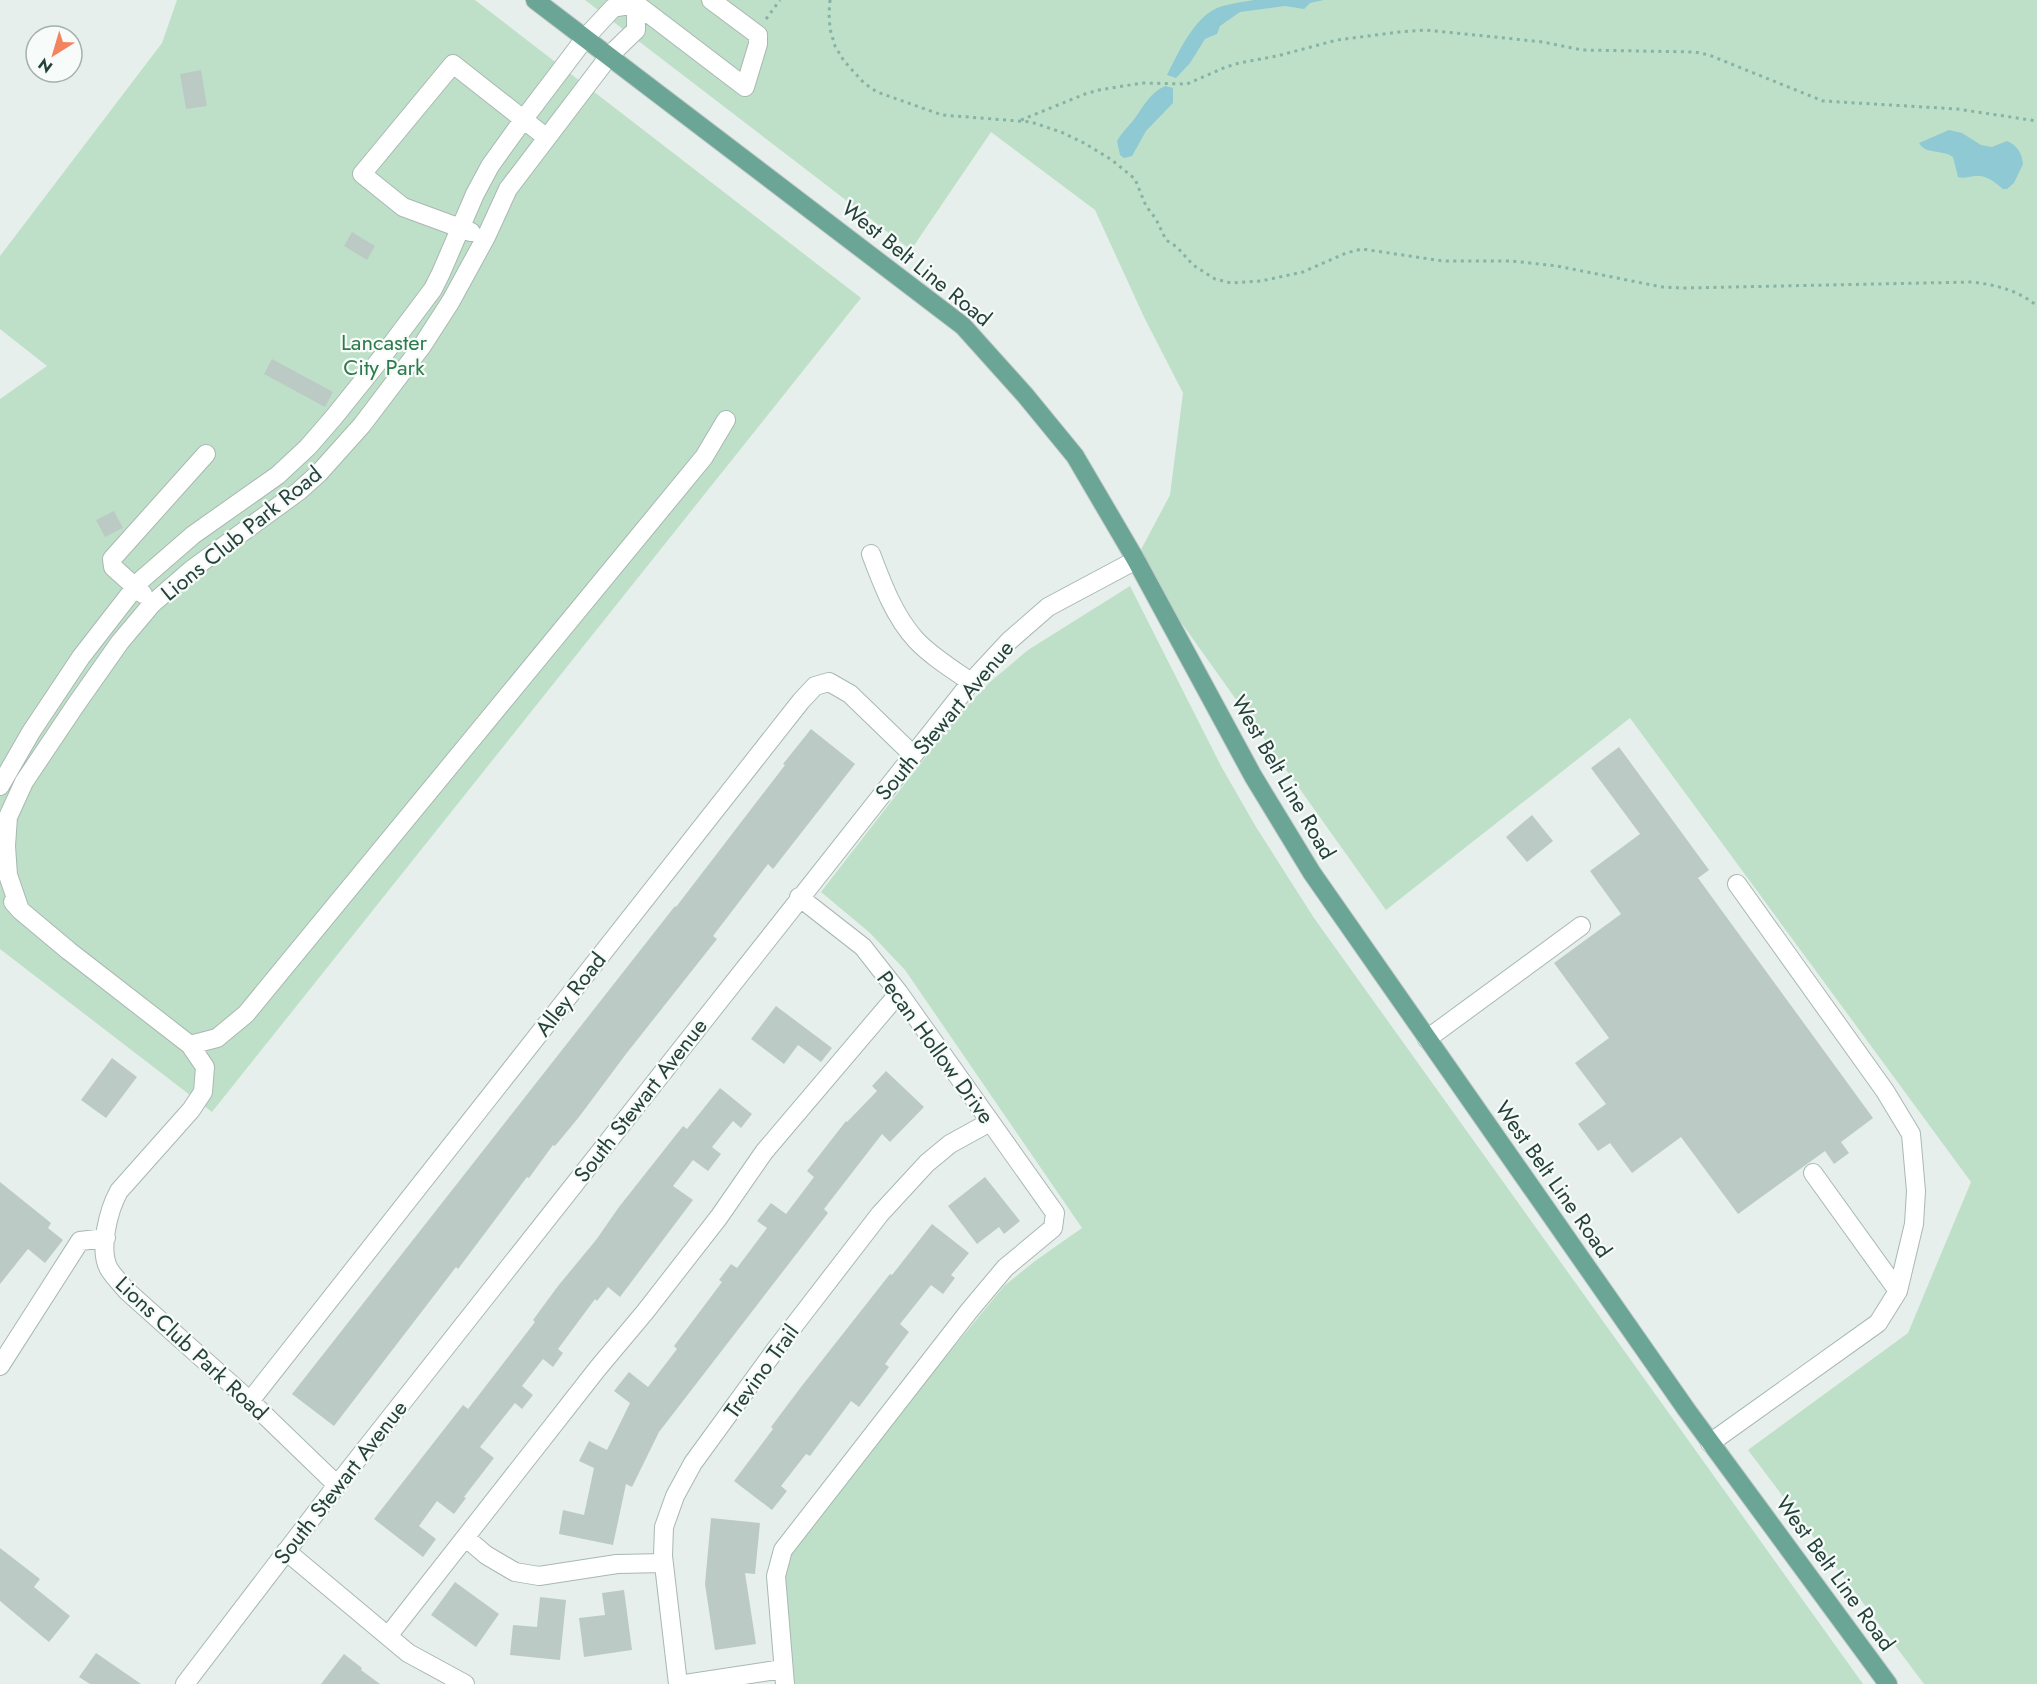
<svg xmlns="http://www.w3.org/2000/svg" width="2037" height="1684" font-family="Jost,sans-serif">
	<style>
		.green { fill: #bfe0c8 }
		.water { fill: #8ec9d4 }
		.building { fill: #bbcac4 }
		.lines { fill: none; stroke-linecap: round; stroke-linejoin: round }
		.minor-casing { stroke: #a8b8b2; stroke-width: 20 }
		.major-casing { stroke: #c2cac8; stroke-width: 20 }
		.path { stroke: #86b3a5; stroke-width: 3; stroke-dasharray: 3 4.5; stroke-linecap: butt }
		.minor { stroke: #fff; stroke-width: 18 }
		.major { stroke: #6aa596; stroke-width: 18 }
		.labels { text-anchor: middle; stroke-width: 4.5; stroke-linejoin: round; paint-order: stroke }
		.street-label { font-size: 22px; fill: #24423a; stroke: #f7fbf9 }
		.park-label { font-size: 22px; fill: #2d7a4b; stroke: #f7fbf9 }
	</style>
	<rect width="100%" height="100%" fill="#e6efeb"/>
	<path class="green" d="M177 0H475L861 298 212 1112 0 949V399L47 366 0 329V256L162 43Z
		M585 0H2037V1684H1924L1748 1450 1908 1333 1971 1182 1630 718 1386 910 1136 559 1170 495 1183 393 1144 317 1095 210 991 132 911 250Z
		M1130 586 1221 766 1256 827 1314 918 1863 1684H792L779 1578 788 1549 1004 1286 1035 1261 1082 1228 905 970 870 933 821 892 955 719 990 682 1028 650Z"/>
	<path class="water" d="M1254 0H1324L1310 3 1304 9 1285 6 1240 12 1220 26 1217 34 1205 39 1190 63 1176 78 1167 75C1178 53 1194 18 1217 8 1228 4 1242 2 1254 0Z
		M1165 86 1173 88V103L1146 131 1132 156 1124 158 1120 155 1117 141C1122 132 1129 126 1135 118 1145 104 1150 93 1165 86Z
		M1949 130 1962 133 1981 145 1992 147 2007 141C2017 145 2022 153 2023 164L2014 183 2007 189H2003C1996 183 1987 175 1977 176 1970 176 1965 179 1958 177L1953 157C1942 149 1926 155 1919 143Z"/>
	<path class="building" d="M201 70 207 106 186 109 180 74Z
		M352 232 375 246 367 260 344 246Z
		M272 359 333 392 325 407 264 374Z
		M114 511 123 528 105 537 96 520Z
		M811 729 855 764 773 869 768 864 713 936 717 939 626 1054 579 1117 555 1146 553 1145 529 1178 527 1177 458 1269 456 1267 334 1426 292 1394 675 906 676 907 785 765 783 764Z
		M1619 747 1709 870 1698 878 1873 1118 1841 1142 1849 1153 1834 1164 1825 1151 1738 1214 1681 1137 1632 1173 1610 1143 1598 1151 1578 1124 1606 1104 1575 1063 1609 1038 1554 963 1621 914 1590 871 1640 834 1591 768Z
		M1532 815 1553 841 1527 862 1506 837Z
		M776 1006 832 1048 821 1062 798 1045 784 1064 751 1039Z
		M112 1058 137 1077 106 1118 81 1100Z
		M886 1071 924 1107 890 1142 882 1134 824 1209 828 1213 659 1432 632 1487 626 1484 613 1545 559 1534 563 1510 584 1515 594 1468 579 1461 589 1441 607 1450 630 1403 614 1391 629 1372 648 1387 677 1349 674 1346 722 1282 719 1280 731 1264 737 1268 767 1228 757 1221 771 1203 786 1214 814 1177 807 1171 846 1121 847 1122 877 1091 872 1086Z
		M720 1088 752 1114 741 1128 733 1121 712 1147 721 1154 708 1171 693 1160 673 1186 693 1200 620 1297 608 1287 597 1301 595 1299 558 1349 563 1353 553 1367 543 1359 522 1386 533 1395 522 1409 515 1403 480 1447 494 1458 464 1497 466 1498 454 1514 437 1501 419 1526 436 1539 423 1557 374 1519 463 1405 468 1409 535 1322 533 1320 558 1286 596 1240 619 1207 683 1126 687 1129Z
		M985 1177 1020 1221 1004 1234 999 1227 977 1244 948 1206Z
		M0 1182 51 1223 48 1228 63 1240 45 1263 28 1249 0 1284Z
		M932 1224 969 1253 951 1275 955 1278 943 1294 931 1285 900 1324 909 1332 885 1364 889 1367 859 1407 851 1401 810 1456 806 1454 781 1486 787 1491 772 1510 734 1481 773 1429 771 1427 801 1387 890 1274 892 1275Z
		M711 1518 760 1523 755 1574 745 1573 756 1644 715 1650 705 1584Z
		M0 1548 40 1579 34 1587 70 1616 49 1642 0 1601Z
		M455 1582 499 1614 476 1647 431 1615Z
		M624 1590 632 1650 584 1657 579 1618 605 1615 602 1593Z
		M540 1597 566 1600 560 1660 510 1655 513 1625 537 1627Z
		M96 1653 141 1684H90L79 1677Z
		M344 1654 362 1668 361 1670 380 1684H321Z"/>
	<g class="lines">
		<g class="minor-casing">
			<path id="minor" d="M631 0 745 87 758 44V35L711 0
				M471 232 403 207 362 174 453 64 547 138
				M871 554C882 583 894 616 916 640 931 656 952 669 971 682
				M143 594 113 567 112 559 206 454
				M0 786 31 732 81 657 140 581 193 535 278 475 308 447 334 417 379 361 433 289 441 273 475 194 490 166 523 120 586 37 613 8 636 4V30L610 55 508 189 486 237 451 301 422 346 362 425 319 473 299 491 191 570 152 604 120 642 75 706 24 782 8 817 6 846 8 875 20 910
				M1737 884 1885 1091 1911 1134 1916 1191 1914 1224 1898 1291
				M13 902 20 910 69 951 190 1045 205 1067 203 1092 191 1110 119 1191C109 1209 98 1249 109 1269 114 1277 121 1284 127 1291L250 1401 337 1485
				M1427 1039 1581 926
				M190 1045 217 1038 246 1014 704 457 726 420
				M0 1366 80 1241 106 1238
				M250 1401 801 701 815 686 829 682 850 694 912 754
				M1710 1443 1878 1323 1898 1291 1813 1173
				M466 1538 486 1555 515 1572 539 1576 617 1564 664 1563
				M286 1551 408 1653 465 1684
				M388 1636 598 1368 645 1312 719 1217 764 1152 899 993
				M185 1684 337 1485 971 682 1009 641 1048 607 1136 560
				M678 1684 663 1556 664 1527 675 1496 693 1463 779 1345 880 1214 927 1163 950 1144 990 1122
				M685 1684 783 1669
				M785 1684 776 1576 783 1550 969 1311 1005 1268 1053 1228 1055 1213 899 993 863 947 799 897"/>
		</g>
		<g class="major-casing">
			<path id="major" d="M535 0 963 326 1025 395 1075 456 1136 560 1253 776 1312 873 1686 1409 1888 1684"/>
		</g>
		<path class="path" d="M830 0 829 14 830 29 835 46 844 61 864 83 877 92 942 115 1031 122 1061 132 1084 143 1112 160 1135 179 1146 206 1156 219 1166 240 1177 247 1193 265 1215 279 1231 283 1261 281 1303 272 1346 253 1362 249 1443 261H1512L1557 266 1662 287 1684 288 1972 282C1996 285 2018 290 2037 306
			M766 19 780 0
			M1021 120 1085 94 1099 90 1142 83 1187 84 1226 67 1239 63 1277 56 1337 40 1399 32 1426 30 1543 42 1582 50 1695 52 1709 55 1823 101 1957 109 2037 121"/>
		<use href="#minor" class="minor"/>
		<use href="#major" class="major"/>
	</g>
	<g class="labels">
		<g class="street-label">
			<text transform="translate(917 263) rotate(39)" y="8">West Belt Line Road</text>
			<text transform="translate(241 533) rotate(-39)" y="8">Lions Club Park Road</text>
			<text transform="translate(944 720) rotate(-50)" y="8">South Stewart Avenue</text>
			<text transform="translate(1284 777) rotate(60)" y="8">West Belt Line Road</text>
			<text transform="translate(570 994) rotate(-52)" y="8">Alley Road</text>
			<text transform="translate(936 1047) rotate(54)" y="8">Pecan Hollow Drive</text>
			<text transform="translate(640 1100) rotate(-52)" y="8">South Stewart Avenue</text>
			<text transform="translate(1554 1179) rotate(55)" y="8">West Belt Line Road</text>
			<text transform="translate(192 1348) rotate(43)" y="8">Lions Club Park Road</text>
			<text transform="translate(761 1371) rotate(-54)" y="8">Trevino Trail</text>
			<text transform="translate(340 1482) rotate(-52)" y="8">South Stewart Avenue</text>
			<text transform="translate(1836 1573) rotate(54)" y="8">West Belt Line Road</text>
		</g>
		<g class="park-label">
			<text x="384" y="350">Lancaster<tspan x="384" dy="25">City Park</tspan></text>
		</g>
	</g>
	<g transform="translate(54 54) rotate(217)"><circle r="28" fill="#f7fbf9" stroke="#a3b1ad" stroke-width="1.5"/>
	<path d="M0-4.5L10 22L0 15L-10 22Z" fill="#f4845f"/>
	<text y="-9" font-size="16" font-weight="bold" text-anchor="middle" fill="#24423a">N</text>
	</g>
</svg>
